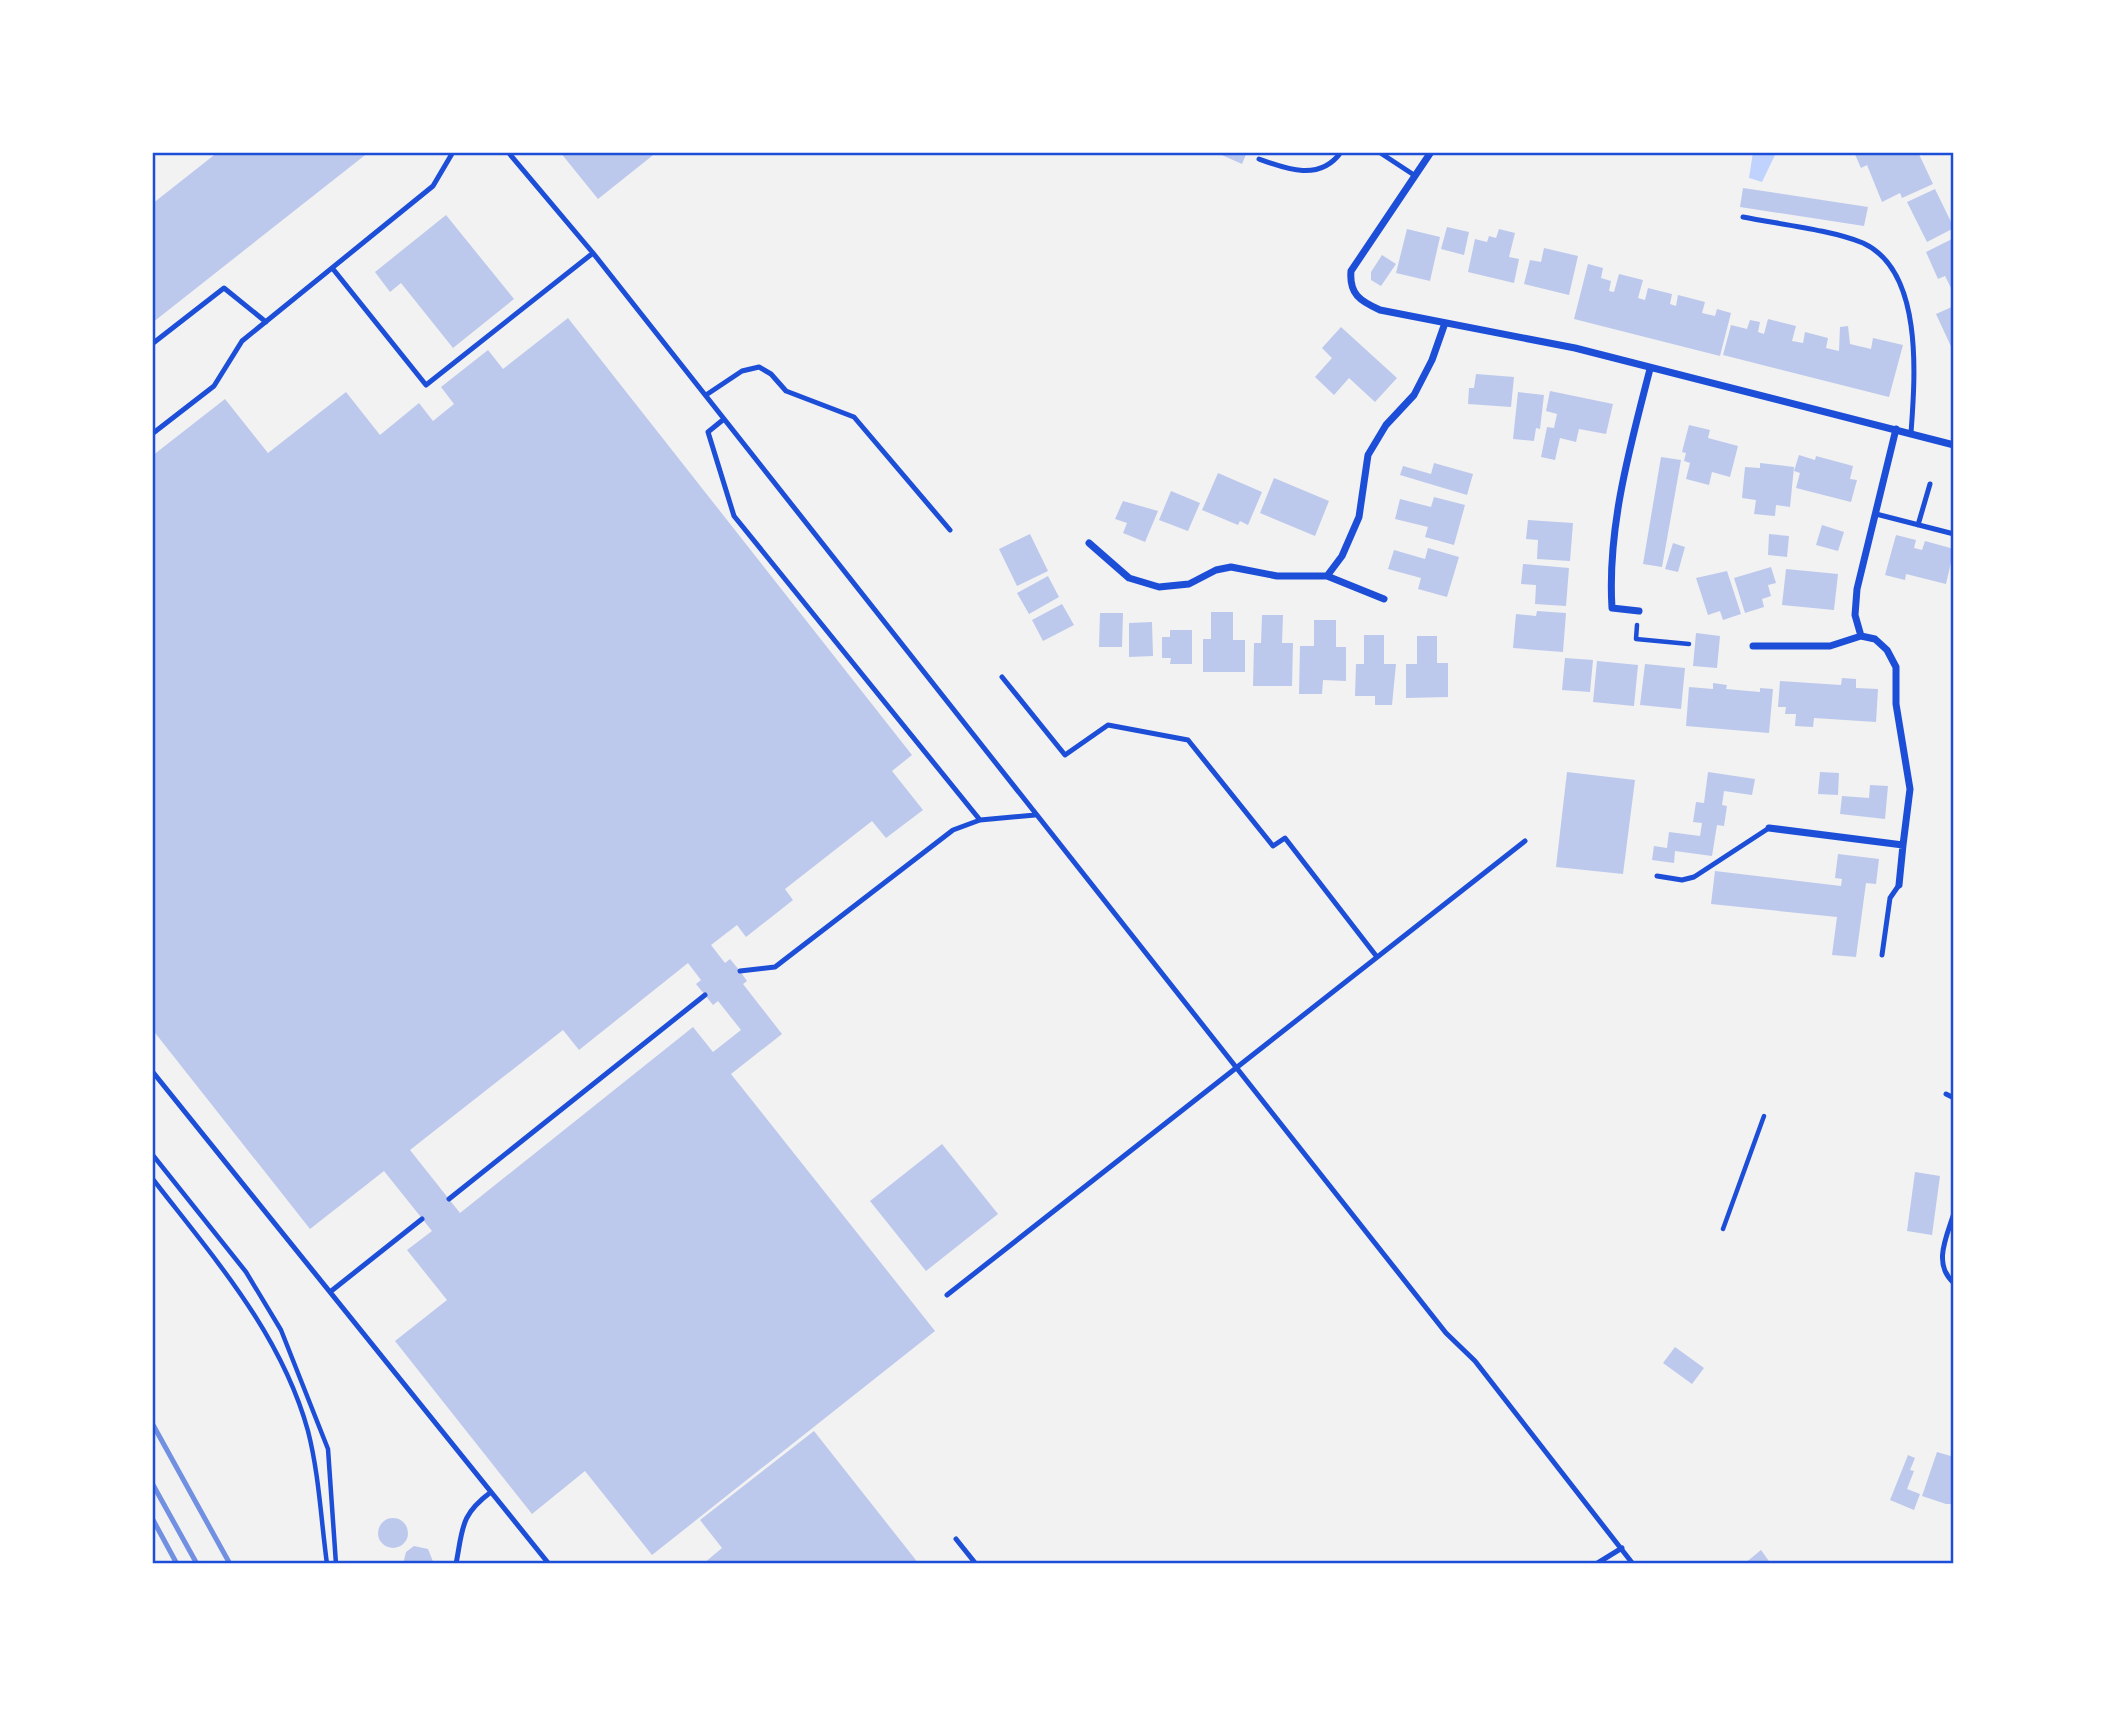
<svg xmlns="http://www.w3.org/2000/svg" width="2106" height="1716" font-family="'PT Sans Narrow',sans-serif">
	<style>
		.water { fill: #bfd3fe }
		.building { fill: #bdc9ec; fill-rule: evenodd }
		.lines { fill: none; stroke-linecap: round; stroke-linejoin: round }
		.path { stroke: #1d4ed8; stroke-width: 4.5 }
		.service { stroke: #1d4ed8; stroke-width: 5 }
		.minor { stroke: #1d4ed8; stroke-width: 7 }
		.rail { stroke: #7290e2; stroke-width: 5 }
		.neatline { fill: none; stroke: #1d4ed8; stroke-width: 2.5 }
	</style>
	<rect width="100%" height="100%" fill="#f2f2f2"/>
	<path class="water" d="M1753 152 1775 155 1762 182 1749 178Z"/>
	<path class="building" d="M218 152H369L152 323V204Z
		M560 152H657L598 199Z
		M1215 152H1247L1242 164Z
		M1854 152H1918L1933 184 1902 198 1900 193 1882 202 1867 165 1861 168Z
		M1743 188 1868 207 1864 226 1740 207Z
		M1935 189 1954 228 1927 242 1907 202Z
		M446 215 514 299 453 348 401 283 390 292 375 272Z
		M1447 227 1469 232 1464 255 1441 249Z
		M1407 229 1440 237 1430 281 1396 273Z
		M1499 229 1515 233 1509 257 1519 259 1514 283 1468 272 1475 239 1487 242 1489 236 1496 238Z
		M1954 238V294L1945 276 1938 279 1926 252Z
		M1544 248 1578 256 1569 295 1524 284 1530 260 1541 262Z
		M1382 255 1396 264 1381 286 1371 280V272Z
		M1588 264 1603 268 1601 278 1611 281 1609 291 1614 292 1619 274 1643 280 1638 298 1645 300 1648 288 1672 294 1670 304 1676 306 1678 295 1705 302 1702 313 1715 316 1717 309 1731 313 1720 356 1574 319Z
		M1954 306V353L1936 314Z
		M568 318 912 755 892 771 923 810 886 838 872 821 785 889 793 900 746 937 737 925 711 945 725 963 730 959 740 971 747 981 743 984 782 1034 731 1074 935 1331 652 1555 585 1471 532 1514 395 1341 447 1300 407 1250 432 1231 384 1171 310 1229 152 1029V456L225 399 268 453 346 392 380 435 419 403 433 421 454 404 441 387 488 350 503 369ZM688 963 701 980 696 984 713 1005 718 1001 741 1030 713 1052 693 1027 460 1213 410 1150 563 1030 579 1050Z
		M1768 319 1796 326 1792 341 1803 343 1805 332 1828 338 1826 348 1839 351 1840 327 1848 326 1850 344 1871 349 1873 338 1903 345 1889 397 1723 355 1731 325 1747 329 1750 320 1760 322 1758 332 1764 334Z
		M1341 327 1397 378 1375 402 1349 378 1334 395 1315 377 1332 358 1322 348Z
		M1476 374 1514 377 1511 407 1468 404 1469 388H1474Z
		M1550 391 1613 404 1606 434 1579 429 1576 442 1560 438 1555 460 1541 457 1547 427 1554 428 1557 414 1546 411Z
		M1518 392 1544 395 1540 429 1536 428 1534 441 1513 439Z
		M1689 425 1710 430 1708 438 1738 446 1730 477 1712 472 1709 485 1686 479 1690 463 1684 461 1686 453 1682 452Z
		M1799 455 1815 460 1816 456 1853 466 1850 479 1857 480 1851 502 1796 488 1800 473 1794 471Z
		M1661 457 1681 460 1662 567 1643 564Z
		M1434 463 1473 474 1467 495 1400 475 1403 466 1431 474Z
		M1760 463 1794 467 1790 507 1776 505 1775 516 1754 514 1756 500 1742 498 1745 467 1760 468Z
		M1218 473 1262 492 1248 525 1240 521 1238 525 1202 510Z
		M1274 478 1329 501 1315 536 1260 513Z
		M1171 491 1200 503 1188 531 1159 520Z
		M1434 497 1465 505 1454 545 1425 537 1428 527 1395 519 1400 499 1431 507Z
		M1123 501 1158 511 1145 542 1123 533 1127 523 1115 519Z
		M1528 520 1573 523 1570 561 1537 559 1538 540 1526 539Z
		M1822 525 1844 532 1838 551 1816 545Z
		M1030 534 1048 571 1017 586 999 549Z
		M1769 534 1789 536 1787 557 1768 555Z
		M1896 535 1916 540 1914 548 1922 550 1925 541 1954 549 1946 584 1906 574 1905 580 1885 575Z
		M1673 543 1685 547 1678 572 1665 569Z
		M1428 548 1459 557 1447 597 1418 589 1421 578 1388 569 1394 550 1425 559Z
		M1523 564 1569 568 1566 606 1535 604 1536 585 1521 584Z
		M1771 567 1776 583 1768 585 1771 596 1762 599 1764 607 1745 613 1734 578Z
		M1786 569 1838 574 1834 610 1782 605Z
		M1727 571 1741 614 1723 620 1720 611 1708 615 1696 578Z
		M1048 576 1059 597 1029 614 1017 593Z
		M1062 604 1074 625 1043 641 1032 620Z
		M1537 611 1566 613 1563 652 1513 648 1516 614 1536 616Z
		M1211 612H1233V640H1245V672H1203V639H1211Z
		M1100 613H1123L1122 647H1099Z
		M1262 615H1283L1282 643H1293L1292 686H1253L1254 643H1261Z
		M1314 620H1336V647H1346V681L1323 680 1322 694H1299L1300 646H1314Z
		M1152 622 1153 656 1129 657V623Z
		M1170 630H1192V664H1170L1171 658H1162V637H1170Z
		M1696 633 1720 636 1717 668 1693 666Z
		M1364 635H1384V664H1396L1392 705H1375V696H1355L1356 664H1364Z
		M1417 636H1437V663H1448V697L1406 698V664H1417Z
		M1565 658 1593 660 1590 692 1562 690Z
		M1597 661 1638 665 1634 706 1593 702Z
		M1645 664 1685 668 1681 709 1640 705Z
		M1842 678 1856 679V688L1878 689 1876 722 1814 718 1813 727 1795 726 1796 714H1785L1786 707H1778L1780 681 1841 685Z
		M1713 683 1727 685 1726 689 1760 692V688L1773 689 1769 733 1686 726 1689 687 1713 689Z
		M1567 772 1635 780 1623 874 1556 867Z
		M1708 772 1755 779 1752 795 1724 791 1722 805 1727 806 1724 826 1717 825 1712 856 1675 851 1674 863 1652 860 1654 846 1667 848 1669 832 1700 836 1702 823 1693 822 1696 802 1704 803Z
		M1820 772 1839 773 1838 795 1818 794Z
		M1870 785 1888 786 1885 819 1840 814 1842 796 1869 798Z
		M1838 854 1879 859 1876 884 1866 883 1856 957 1832 955 1837 917 1711 904 1715 871 1841 886 1842 879 1835 878Z
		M942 1144 998 1214 926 1271 870 1201Z
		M1915 1172 1940 1176 1932 1235 1907 1231Z
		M1675 1347 1704 1368 1692 1384 1663 1363Z
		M814 1431 919 1564H703L722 1548 700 1520Z
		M1937 1452 1954 1457V1504H1946L1922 1496Z
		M1908 1455 1915 1458 1910 1470 1914 1471 1907 1489 1920 1494 1914 1510 1890 1500Z
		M378 1533a15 15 0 1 1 30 0a15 15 0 1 1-30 0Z
		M414 1546 428 1549 434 1564H403L406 1552Z
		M1761 1550 1771 1564H1744Z"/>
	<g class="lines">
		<path class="path" d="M1637 625 1636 639 1689 644
			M152 1154 246 1272 281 1330 328 1449 336 1564
			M152 1178C213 1257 281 1333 308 1431 319 1474 321 1520 327 1564
			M1723 1229 1764 1116"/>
		<path class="service" d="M508 152 593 253 1446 1333 1475 1361 1633 1564
			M1379 152 1414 175
			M1259 159C1286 169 1320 182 1341 152
			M1743 217C1778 224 1832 230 1863 243 1924 271 1915 378 1911 433
			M333 269 426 385 593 253
			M152 344 224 288 266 322
			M706 395 742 371 759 367 771 374 786 391 854 417 950 530
			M724 419 708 432 734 516 980 820
			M152 434 214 386 242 341 433 186 453 152
			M1876 514 1954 534
			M1918 525 1930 484
			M1002 677 1065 755 1108 725 1188 740 1273 846 1285 838 1377 957
			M1657 876 1682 880 1694 877 1769 828
			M1882 955 1890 898 1899 885
			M740 971 775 967 953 830 980 820 1035 815
			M152 1071 549 1564
			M1946 1094 1954 1098
			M449 1199 705 995
			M1954 1213C1947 1236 1932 1264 1954 1283
			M330 1292 422 1219
			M947 1295 1525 841
			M956 1539 976 1564
			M456 1564C463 1528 460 1515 491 1492
			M1596 1564 1622 1548"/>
		<path class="minor" d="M1431 152 1351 271C1349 294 1360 301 1380 310L1575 348 1954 445
			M1089 543 1129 578 1159 587 1189 584 1216 570 1231 567 1277 576H1327L1384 599
			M1327 576 1342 556 1359 517 1368 455 1386 425 1414 395 1432 360 1445 323
			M1639 611 1612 608C1607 528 1630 447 1650 369
			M1861 636 1855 615 1857 589 1896 429
			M1753 646H1830L1861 636 1875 639 1887 650 1896 667V704L1910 789 1903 845 1769 828
			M1899 885 1903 845"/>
		<path class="rail" d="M152 1423 230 1564
			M152 1483 197 1564
			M152 1518 177 1564"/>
	</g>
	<rect width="2106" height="1716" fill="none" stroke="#ffffff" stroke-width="308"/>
	<rect x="154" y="154" width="1798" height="1408" class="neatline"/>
</svg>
